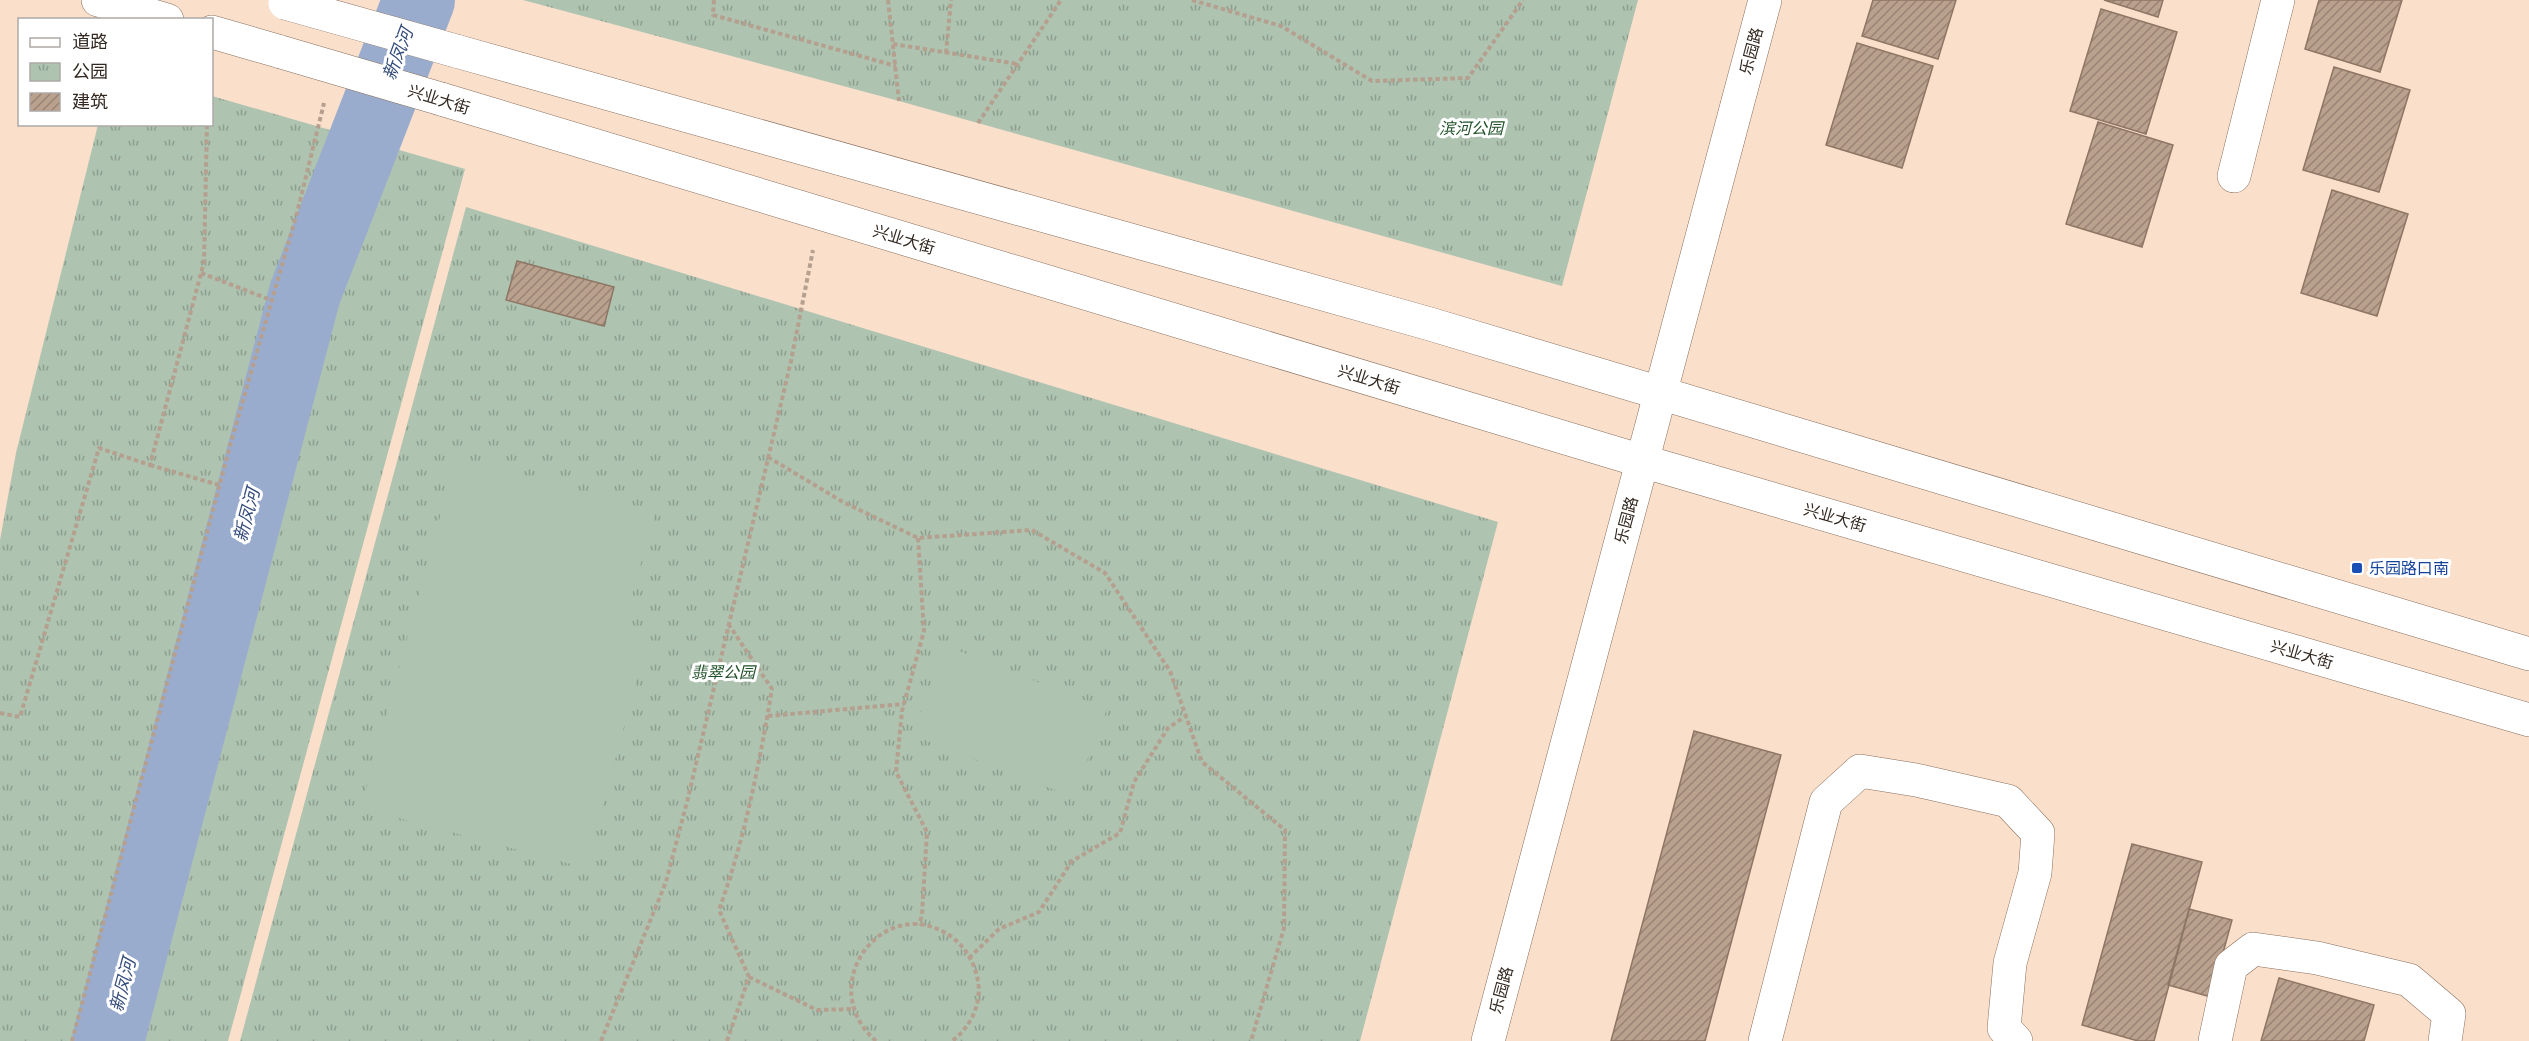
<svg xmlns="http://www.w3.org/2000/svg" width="2529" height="1041" font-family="'Noto Serif','Noto Sans SC',serif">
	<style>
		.park { fill: url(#park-tufts) }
		.pitch { fill: #aec3b0 }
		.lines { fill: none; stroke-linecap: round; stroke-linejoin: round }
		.river { stroke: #9aacce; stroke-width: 72 }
		.building { fill: url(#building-hatch); stroke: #8e7664; stroke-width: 1.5 }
		.minor-casing { stroke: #88705e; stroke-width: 34 }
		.major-casing { stroke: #88705e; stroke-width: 34 }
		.path { stroke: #b5a090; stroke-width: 4; stroke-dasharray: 4.5 3; stroke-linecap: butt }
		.minor { stroke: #fff; stroke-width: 33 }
		.major { stroke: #fff; stroke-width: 33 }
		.major-bridge-casing { stroke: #88705e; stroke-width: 34; stroke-linecap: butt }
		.major-bridge { stroke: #fff; stroke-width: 33 }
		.transit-dot { fill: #1a4fb4; stroke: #fff; stroke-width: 2 }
		.labels { text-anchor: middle; stroke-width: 6; stroke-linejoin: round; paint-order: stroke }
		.street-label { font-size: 16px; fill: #332921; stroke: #fff }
		.park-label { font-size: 16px; font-style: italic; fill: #21512a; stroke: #fff }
		.transit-label { font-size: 16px; fill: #164399; stroke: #fff; text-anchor: start }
		.water-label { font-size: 18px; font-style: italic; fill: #364d7c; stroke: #fff }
	</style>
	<defs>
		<pattern id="park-tufts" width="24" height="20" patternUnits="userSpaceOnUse" patternTransform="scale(1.5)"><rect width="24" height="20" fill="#aec3b0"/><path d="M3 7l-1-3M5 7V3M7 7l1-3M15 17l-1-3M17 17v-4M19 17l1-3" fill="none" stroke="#8e9e8f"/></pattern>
		<pattern id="building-hatch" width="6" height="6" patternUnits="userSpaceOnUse" patternTransform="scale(1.5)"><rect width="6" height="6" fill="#baa18e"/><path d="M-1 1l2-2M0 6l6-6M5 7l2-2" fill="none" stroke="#988374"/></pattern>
	</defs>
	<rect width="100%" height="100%" fill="#fadfcb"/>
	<path class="park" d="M523 0H1638L1562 286 899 101Z
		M212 96 465 169 228 1041H0V540L16 453 98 125 212 124Z
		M466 207 1498 522 1360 1041H240Z"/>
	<path class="pitch" d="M456 458 655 514 624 623 650 630 586 868 361 808Z
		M946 646 1107 709 1073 797 912 735Z"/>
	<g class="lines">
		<path class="river" d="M108 1041 305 293 419 0"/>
	</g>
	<path class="building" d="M1873 0H1956L1938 59 1862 36Z
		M2104 0H2163L2158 17Z
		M2319 0H2402L2380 72 2305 49Z
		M2101 9 2177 32 2146 134 2070 111Z
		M1857 43 1933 66 1902 168 1826 145Z
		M2334 67 2410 90 2379 192 2303 170Z
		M2098 122 2173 145 2142 247 2066 224Z
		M2332 190 2408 214 2377 316 2301 293Z
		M517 261 614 287 604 326 506 300Z
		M1694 731 1781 755 1705 1041H1611Z
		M2132 844 2202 862 2154 1041H2138L2082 1025Z
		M2189 909 2232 920 2211 997 2168 985Z
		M2279 978 2374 1005 2364 1041H2261Z"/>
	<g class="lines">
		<g class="minor-casing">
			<path id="minor" d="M2234 176 2278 0
				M1488 1041 1765 0
				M1765 1041 1826 802 1860 771 1916 780 2008 801 2038 833 2035 873 2010 963 2004 1028 2016 1041
				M2215 1041 2231 966 2253 949 2317 958 2409 980 2449 1014 2445 1041"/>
		</g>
		<g class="major-casing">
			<path id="major" d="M98 0 167 20
				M212 32 281 52
				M456 51 1430 324 2529 654
				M441 99 1642 461 2529 720"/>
		</g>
		<path class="path" d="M714 0 713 15 896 66
			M888 0 899 101
			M1192 0 1281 26 1372 81 1468 78 1523 0
			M893 44 1018 64
			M946 53 951 0
			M978 123 1061 0
			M201 273 271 300
			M768 457 843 502 918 538 1032 530 1105 573 1170 671 1202 762 1285 830 1284 928 1251 1041
			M150 465 219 485
			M918 538 924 631 902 711 896 772 927 832 922 915 919 925
			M0 713 20 717 99 448 150 465 204 262 207 124
			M768 716 904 704
			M969 958 999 929 1039 912 1072 861 1120 833 1134 782 1168 728 1186 716
			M749 977 817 1010 853 1009
			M72 1041 231 442 297 213 324 103
			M601 1041 666 882 688 798 791 361 813 250
			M727 1041 749 977 719 910C745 838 759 765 772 689L729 625
			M876 1041C811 984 887 888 953 938 967 949 975 964 978 981 982 1004 970 1028 952 1041"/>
		<use href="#minor" class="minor"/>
		<use href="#major" class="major"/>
		<g class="major-bridge-casing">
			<path id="major-bridge" d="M285 3 456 51
				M281 52 441 99"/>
		</g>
		<use href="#major-bridge" class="major-bridge"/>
	</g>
	<rect class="transit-dot" x="2351" y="562" width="12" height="12" rx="3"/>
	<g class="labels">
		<g class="street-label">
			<text transform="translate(1751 51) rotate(-75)" y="6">乐园路</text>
			<text transform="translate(439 99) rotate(17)" y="6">兴业大街</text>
			<text transform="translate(904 239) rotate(17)" y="6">兴业大街</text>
			<text transform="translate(1369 379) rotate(17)" y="6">兴业大街</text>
			<text transform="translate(1835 517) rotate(16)" y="6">兴业大街</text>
			<text transform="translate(1626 520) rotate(-75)" y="6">乐园路</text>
			<text transform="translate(2302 654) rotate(16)" y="6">兴业大街</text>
			<text transform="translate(1501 990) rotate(-75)" y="6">乐园路</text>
		</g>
		<g class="park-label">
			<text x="1471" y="134">滨河公园</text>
			<text x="723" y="678">翡翠公园</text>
		</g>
		<g class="transit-label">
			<text x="2369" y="574">乐园路口南</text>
		</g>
		<g class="water-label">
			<text transform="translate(398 54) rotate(-69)" y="6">新凤河</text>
			<text transform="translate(247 515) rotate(-75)" y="6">新凤河</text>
			<text transform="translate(123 985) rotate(-75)" y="6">新凤河</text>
		</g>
	</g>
	<rect x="18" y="18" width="195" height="108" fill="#ffffff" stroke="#ada9a6" stroke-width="1.5"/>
	<rect x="30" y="38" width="30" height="9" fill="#ffffff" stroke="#ada9a6" stroke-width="1.5"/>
	<text x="72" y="48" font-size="18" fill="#332921">道路</text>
	<rect x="30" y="63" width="30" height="18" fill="url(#park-tufts)" stroke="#ada9a6" stroke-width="1.5"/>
	<text x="72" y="78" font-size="18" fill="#332921">公园</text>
	<rect x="30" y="93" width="30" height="18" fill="url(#building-hatch)" stroke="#ada9a6" stroke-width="1.5"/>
	<text x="72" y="108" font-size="18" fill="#332921">建筑</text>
</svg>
